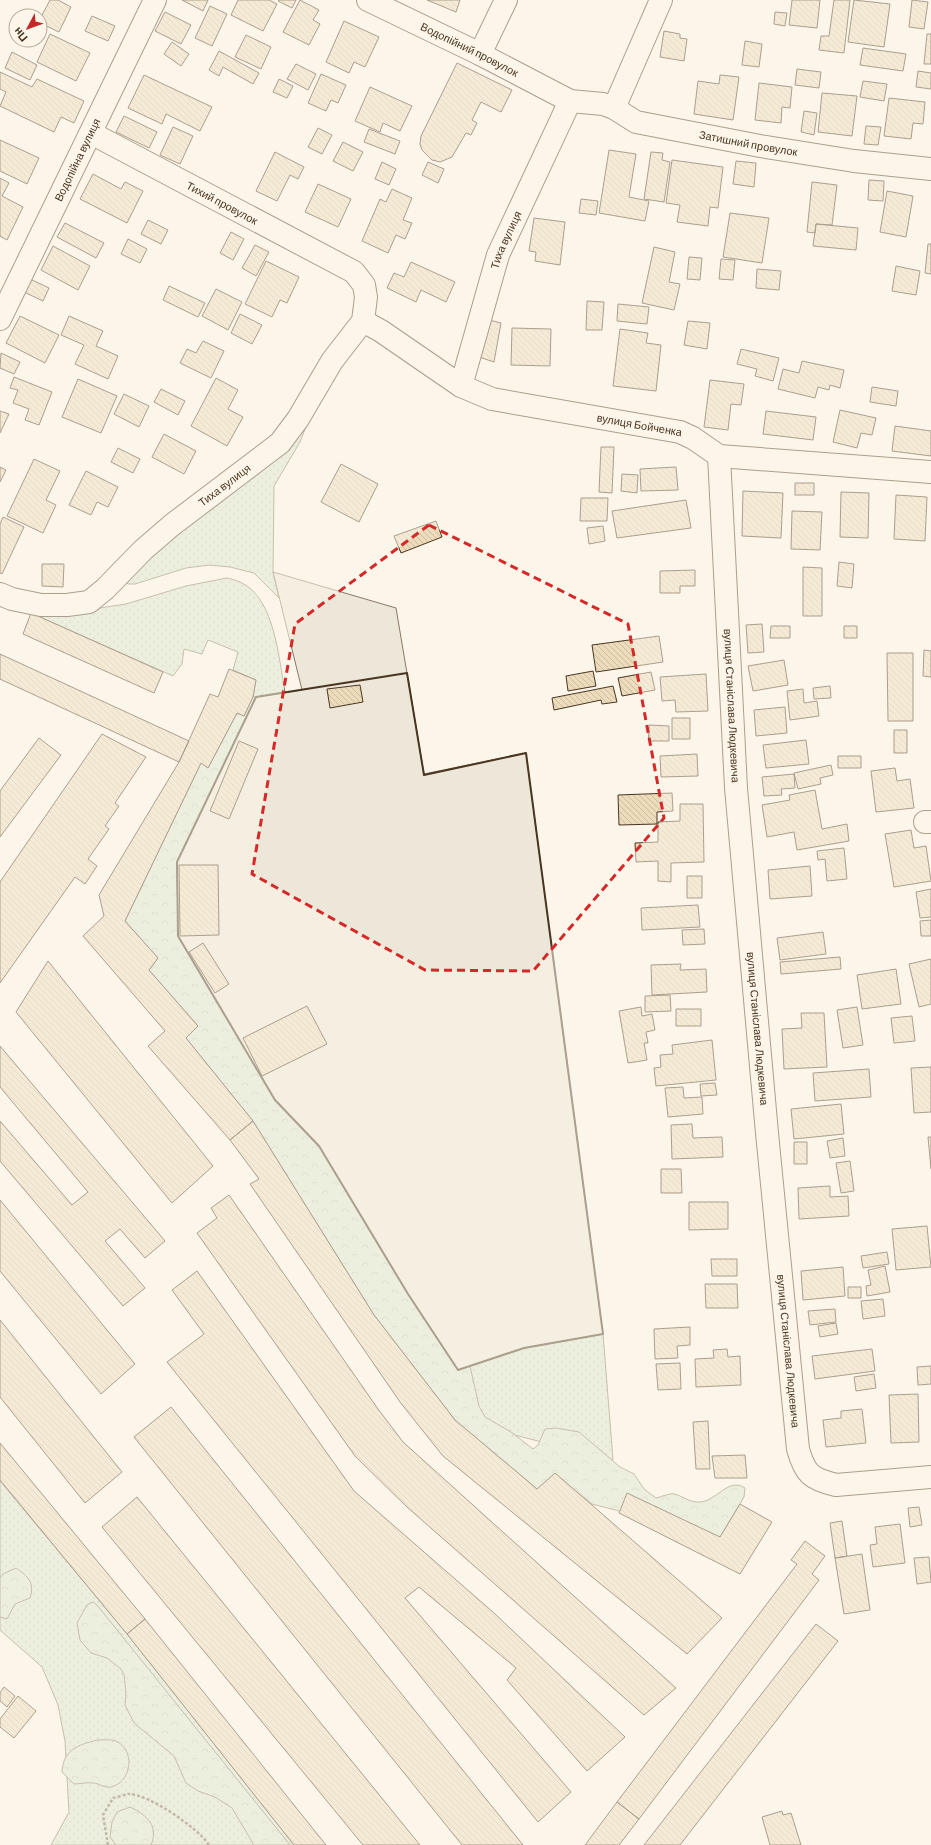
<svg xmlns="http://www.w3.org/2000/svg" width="931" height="1845" font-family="Barlow,sans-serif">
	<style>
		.grass { fill: url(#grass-dots); stroke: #887966 }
		.forest { fill: url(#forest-crowns); stroke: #887966 }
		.parking { fill: #ede7d9; stroke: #887966 }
		.building { fill: url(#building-back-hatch); stroke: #4a3520 }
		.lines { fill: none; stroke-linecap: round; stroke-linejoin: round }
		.minor-casing { stroke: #4a3520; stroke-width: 24 }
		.path { stroke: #7f6f5c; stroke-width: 2.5; stroke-dasharray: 3 2; stroke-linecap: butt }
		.minor { stroke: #fbf6e9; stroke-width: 22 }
		.wall { stroke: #4a3520; stroke-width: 2 }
		.marked { fill: none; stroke: #d62828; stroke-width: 3; stroke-dasharray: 8 5; stroke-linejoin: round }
		.labels { text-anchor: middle; stroke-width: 3; stroke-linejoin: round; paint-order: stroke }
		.street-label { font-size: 11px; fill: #4a3520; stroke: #fbf6e9 }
	</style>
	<defs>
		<pattern id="grass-dots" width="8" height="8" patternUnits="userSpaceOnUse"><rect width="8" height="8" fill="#dce7d0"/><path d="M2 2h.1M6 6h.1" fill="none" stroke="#bec7b2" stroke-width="1.8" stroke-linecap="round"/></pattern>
		<pattern id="forest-crowns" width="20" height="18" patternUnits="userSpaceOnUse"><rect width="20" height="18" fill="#dce7d0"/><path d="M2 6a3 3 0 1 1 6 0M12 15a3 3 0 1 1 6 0" fill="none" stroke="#bec7b2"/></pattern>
		<pattern id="building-back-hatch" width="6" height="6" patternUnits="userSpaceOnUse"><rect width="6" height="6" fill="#ecdcbc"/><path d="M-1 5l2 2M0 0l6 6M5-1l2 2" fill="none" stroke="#ccbda1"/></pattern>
	</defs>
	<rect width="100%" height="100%" fill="#fbf6e9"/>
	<path class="grass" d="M313 409 300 442 274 486 273 572 279 598 254 573 230 567 209 565 186 568 135 584H128L125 580Z
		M227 578C232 579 238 581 242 583 275 599 279 661 285 692L256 697 458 1370 524 1348 603 1334 613 1460 455 1420 374 1315 253 1121 186 1038 198 1026 149 970 158 958 125 921 201 763 208 768 237 713 244 716 253 697 256 680 233 670 238 652 208 640 202 654 184 649 182 664 173 676 31 613 87 610 126 604 186 586Z
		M0 1481 127 1634 294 1845H51L69 1812 65 1741 58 1705 42 1667 0 1630Z"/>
	<path class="forest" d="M253 697H256L177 862 178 936 275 1100 319 1146 408 1294 458 1370 470 1366 479 1406 485 1417 511 1432 533 1449 538 1445 545 1429 556 1428 579 1432 620 1467 634 1474 644 1489 656 1498C661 1497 669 1493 674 1494 683 1496 690 1503 700 1502 717 1501 728 1477 745 1488L744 1497 720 1537 592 1504 555 1474 537 1489 455 1420 374 1315 253 1121 186 1038 198 1026 149 970 158 958 125 921 201 763 208 768 237 713 244 716Z
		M16 1568C28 1576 35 1583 30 1598L15 1604 7 1619 0 1617V1578L3 1574Z
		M93 1602 97 1605 290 1845H254L232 1808 215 1797 198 1791 186 1783 174 1756 134 1723 125 1705 126 1693 124 1675 121 1669 107 1658 91 1653 80 1640 77 1623 87 1605Z
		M97 1740C103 1740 111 1739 116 1741 135 1750 132 1779 114 1786 105 1790 100 1783 93 1783 87 1782 80 1784 74 1784L62 1772C63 1750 78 1745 97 1740Z
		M130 1807C147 1815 159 1826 151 1845H116L110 1837 112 1822 117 1812Z"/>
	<path class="parking" d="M273 572 396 608 424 774 526 753 603 1334 524 1348 458 1370 408 1294 319 1146 275 1100 178 936 177 862 256 697 302 690Z"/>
	<path class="building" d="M50 0H58L71 7 59 32 40 23V19Z
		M182 0H208L203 11Z
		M238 0H269L277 4 263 31 231 15Z
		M279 0H296L292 8 278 1Z
		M300 0 319 10 313 20 320 24 309 45 283 32Z
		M427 0H460L456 12Z
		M792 0H820L817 28 789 25Z
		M834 0H850L844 53 819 50 821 36H829Z
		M854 0 890 4 884 47 848 42Z
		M912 0 928 2 924 29 909 27Z
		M210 6 227 14 212 46 195 38Z
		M165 12 191 25 181 44 155 31Z
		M775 12 787 13 785 26 774 24Z
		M92 16 115 26 108 41 85 31Z
		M344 21 379 37 365 67 354 62 349 73 326 62Z
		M664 31 680 34V38L687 39 684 61 660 57Z
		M50 34 90 53 76 81 37 62Z
		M927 34H931V64H924Z
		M246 35 271 47 261 69 235 57Z
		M745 41 762 44 759 67 742 65Z
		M172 42 189 54 181 66 164 54Z
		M863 48 906 54 903 71 860 65Z
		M219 51 259 73 253 84 223 67 219 76 209 70Z
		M12 52 37 65 30 80 5 68Z
		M457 63 512 90 501 112 481 102 472 120 477 123 471 135 466 133 452 157 440 162 432 160 422 150 420 144 421 136Z
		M296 64 316 74 308 90 287 79Z
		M797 69 821 72 819 88 795 85Z
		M918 71 931 73V89L916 87Z
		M0 72 32 87 37 79 84 101 74 123 61 117 54 132 0 106 6 92 0 89Z
		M321 74 346 85 338 103 331 100 326 111 308 103Z
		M144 75 212 107 200 131 166 114 162 124 128 108Z
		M720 75 739 77 733 120 694 114 698 81 719 84Z
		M279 79 293 86 287 98 273 92Z
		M863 81 887 84 884 101 860 97Z
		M759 83 792 87 790 108 782 107 781 123 755 120Z
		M370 87 412 106 400 131 383 123 380 132 355 121Z
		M822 93 857 96 852 136 818 132Z
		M889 98 925 102 923 124 913 123 911 139 884 136Z
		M804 111 817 113 814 135 801 132Z
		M124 116 157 132 149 148 116 132Z
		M866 126 881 127 878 145 864 144Z
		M173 127 193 136 180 164 160 155Z
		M318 128 332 135 322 154 308 147Z
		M369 129 400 141 395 154 364 142Z
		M0 140 39 158 27 184 0 171Z
		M343 142 363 152 353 171 333 161Z
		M609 150 636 154 629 197 649 201 645 221 599 213Z
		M275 152 304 167 298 179 290 175 277 201 256 191Z
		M651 152 663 153 662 160 670 162 664 202 644 199Z
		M672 160 723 167 718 208 710 207 708 226 677 222 680 205 666 203Z
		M736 161 756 163 754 187 733 184Z
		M382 162 396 169 389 185 375 179Z
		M428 162 444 169 438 183 422 175Z
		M93 174 121 189 125 182 143 191 127 223 80 199Z
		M0 178 9 183 2 196 23 207 7 240 0 236Z
		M869 180 884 181 883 201 868 200Z
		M812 182 837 185 832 225 816 224 815 233 807 232Z
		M318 184 351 199 338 227 305 212Z
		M392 189 412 198 403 220 412 223 405 239 396 235 388 253 362 241 380 199 386 202Z
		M887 191 913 196 906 237 880 232Z
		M581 199 598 201 596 215 579 213Z
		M730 213 769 218 762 263 723 257Z
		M534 218 565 222 560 265 535 261 536 252 529 251Z
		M148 220 168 230 161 244 141 234Z
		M65 223 104 243 96 258 57 237Z
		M816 224 858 228 856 250 813 246Z
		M231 232 244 239 233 260 220 253Z
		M128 239 147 249 140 263 121 254Z
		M928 244H931V274L925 273Z
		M255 245 269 252 256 276 242 268Z
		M53 246 90 266 78 290 41 270Z
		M654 247 675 252 669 282 680 284 674 310 642 303Z
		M689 257 702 258 700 280 687 279Z
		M721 259 735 260 733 280 719 279Z
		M266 261 299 277 287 303 280 300 272 317 245 304Z
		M411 262 455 282 446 302 421 290 416 302 387 288 394 273 404 277Z
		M896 266 920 271 916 295 892 291Z
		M757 269 781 271 779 290 756 288Z
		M30 279 49 288 43 301 24 292Z
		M169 286 205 303 198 317 163 300Z
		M216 289 242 302 228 330 202 316Z
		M587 301 604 302 602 330H586Z
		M618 304 649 307 647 324 617 321Z
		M240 314 262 325 252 344 231 333Z
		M20 316 59 335 45 363 6 343Z
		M69 316 103 331 96 346 118 356 108 379 75 364 84 345 61 335Z
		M489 320 501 323 494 362 479 357Z
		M688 321 710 323 707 349 684 345Z
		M512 328 551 329 550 366 511 365Z
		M620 329 648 333 646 343 661 345 656 391 613 386Z
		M203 341 224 351 211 378 180 363 187 349 196 353Z
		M741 349 779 358 773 381 755 376 757 369 737 364Z
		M1 353 20 362 14 374 0 368Z
		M802 361 844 370 840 388 830 385 829 390 818 387 815 398 778 389 783 369 799 373Z
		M14 377 52 392 39 425 25 420 29 409 13 403 18 390 10 388Z
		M216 378 238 390 228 409 243 417 227 446 191 426Z
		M78 379 117 396 101 433 62 417Z
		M710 380 744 384 741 405 731 404 728 430 704 427Z
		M872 387 898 391 896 406 870 402Z
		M161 389 185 401 178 415 154 402Z
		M124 394 149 406 139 427 114 414Z
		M840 410 876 418 872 435 861 433 857 448 833 442Z
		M0 411 9 414 0 433Z
		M766 411 816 417 813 440 763 434Z
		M895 426 931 431V456L892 451Z
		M164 434 196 451 184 474 152 457Z
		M601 447H614L612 493 599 492Z
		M118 448 140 459 133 473 111 462Z
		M34 459 60 471 46 500 56 505 43 533 7 516Z
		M341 464 378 484 359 522 321 502Z
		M0 467 6 470 0 482Z
		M676 467 678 490 641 491 640 469Z
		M86 471 118 487 108 507 97 502 91 515 69 505Z
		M622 474 638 475 637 493 621 491Z
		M795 483H814V495H795Z
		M743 491 783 493 781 538 742 536Z
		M841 492 869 493 868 538 840 537Z
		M896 495 927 497 925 541 894 539Z
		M581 498H608L607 521H580Z
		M686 500 691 528 617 538 612 511Z
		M792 511 822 512 820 550 791 549Z
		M3 517 24 527 2 574 0 573V524Z
		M436 521 442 537 401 553 394 536Z
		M603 526 605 541 589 544 587 528Z
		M839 562 854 564 852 588 837 586Z
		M42 564H64L63 587 42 586Z
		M803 567 822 568V616H803Z
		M695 570V586H680V593H660V571Z
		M31 613 163 672 154 693 23 634Z
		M762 624 764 652 748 653 746 625Z
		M771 626H790V638H770Z
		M844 626H857V638H844Z
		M659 636 663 662 596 672 592 645Z
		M924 650 931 651V677L923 676Z
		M887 653H913V721H888Z
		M0 654 189 741 179 762 0 679Z
		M784 660 788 685 753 691 748 666Z
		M229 669 256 680 253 697 244 716 237 713 208 768 201 763 125 921 158 958 149 970 198 1026 186 1038 253 1121 230 1140 148 1046 165 1031 83 936 104 916 99 895 179 762 210 694 218 697Z
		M593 671 596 686 568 691 566 676Z
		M651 672 655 690 622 696 618 678Z
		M706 674 708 711 676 712 675 700 662 701 660 677Z
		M360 685 363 702 330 708 327 689Z
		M613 686 617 702 602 704 601 700 554 710 552 698Z
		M830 686 831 698 814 699 813 688Z
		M803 689 804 703 817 701 819 716 790 720 787 691Z
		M785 707 787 733 756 736 754 710Z
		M672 718H690V739H672Z
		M649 725 669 726V741H649Z
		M894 730H907V753H894Z
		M102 734 146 757 115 803 119 806 105 826 109 829 88 859 97 866 85 884 75 877 0 983V882Z
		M39 738 61 755 0 837V791Z
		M806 740 809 764 766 768 763 745Z
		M239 741 258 749 229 819 210 811Z
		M697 754 698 776 661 777 660 756Z
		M838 756H861V768H838Z
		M831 765 833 775 820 778 821 784 798 789 794 773Z
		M895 768 897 781 910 779 914 808 876 812 871 771Z
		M794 774 795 788 781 789 782 795 764 796 762 777Z
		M815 790 822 829 847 824 849 841 797 850 794 832 767 837 762 805 790 800 789 795Z
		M672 793 673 811 657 812V824L619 825 618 795Z
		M680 804H703L704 862 671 863V882L658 881V861L636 862 635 843 658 842V822L680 821Z
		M911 830 914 848 926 846 931 881 894 887 885 834Z
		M844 848 847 879 827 881 825 859 818 860 817 851Z
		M179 865H218L219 935 180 936Z
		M810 866 812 896 770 899 768 870Z
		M687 876H702V898H687Z
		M931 889V917L920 918 916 892Z
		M698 905 700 927 642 930 641 908Z
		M931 920V936H921L920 921Z
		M704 929 705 944 683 945 682 930Z
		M823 932 826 954 780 960 777 938Z
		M203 943 229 984 215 993 189 952Z
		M840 957 841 969 781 974 780 962Z
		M931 959V1004L919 1007 909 964Z
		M48 961 213 1166 172 1203 16 1012Z
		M681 964 680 970 706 969 707 992 652 995 651 965Z
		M896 969 901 1004 862 1009 857 975Z
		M670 995 671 1011 645 1012V996Z
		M307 1006 327 1044 262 1076 243 1038Z
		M641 1007 642 1016 652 1014 655 1030 646 1032 648 1043H644L647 1060 628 1063 619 1011Z
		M857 1007 863 1045 843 1048 837 1010Z
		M676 1009H701V1026H676Z
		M801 1013H824L827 1067 784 1069 782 1029 802 1028Z
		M912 1016 915 1041 894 1043 891 1018Z
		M712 1040 716 1080 656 1086 654 1068 661 1067 660 1055 673 1054 672 1045Z
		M0 1046 165 1241 145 1258 120 1229 105 1241 145 1288 123 1306 0 1161V1121L72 1205 88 1192 0 1087Z
		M931 1067V1112L914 1113 911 1068Z
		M869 1069 871 1097 815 1101 813 1073Z
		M715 1083 717 1095 701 1096 700 1084Z
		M683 1087 684 1098 702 1097 703 1114 668 1117 665 1088Z
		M841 1104 844 1134 794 1139 791 1109Z
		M253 1121 374 1315 455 1420 537 1489 555 1473 722 1618 687 1654 443 1456 400 1402 250 1184 259 1179 230 1140Z
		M692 1124 693 1138 722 1137 723 1157 672 1159 671 1125Z
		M928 1137H931V1169Z
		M843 1138 845 1156 830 1158 827 1141Z
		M794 1142H807V1164H794Z
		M850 1161 854 1191 841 1193 836 1163Z
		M661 1169H681L682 1193H661Z
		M830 1186V1197L848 1196 849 1216 799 1219 798 1188Z
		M229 1195 378 1409 403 1442 676 1688 644 1715 407 1507 355 1456 197 1233 217 1218 211 1208Z
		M0 1200 135 1364 101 1394 0 1271Z
		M689 1202H728V1229L689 1230Z
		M927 1226 931 1267 896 1270 892 1229Z
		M887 1252 889 1264 863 1268 861 1256Z
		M711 1259H737V1276H712Z
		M885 1266 890 1292 867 1296 866 1286 871 1285 868 1270Z
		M843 1267 845 1296 803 1300 801 1271Z
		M197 1271 354 1491 494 1613 625 1737 587 1771 507 1680 516 1668 419 1587 405 1598 571 1792 538 1822 167 1362 204 1334 172 1290Z
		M705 1284H737L738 1308H706Z
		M848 1287H861V1298H848Z
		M883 1299 885 1316 863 1319 861 1301Z
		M835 1309 836 1322 810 1325 808 1311Z
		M0 1320 122 1472 85 1503 0 1397Z
		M836 1323 838 1334 820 1337 818 1326Z
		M690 1327V1345L677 1346 678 1358 655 1359 654 1329Z
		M727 1349 728 1357 740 1356 741 1385 696 1387 695 1359 714 1358 713 1350Z
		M872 1349 875 1371 815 1379 812 1356Z
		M680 1363 681 1389 658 1390 656 1364Z
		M931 1366V1384L918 1385 917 1367Z
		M874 1374 876 1388 856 1391 854 1377Z
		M918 1394 919 1442 891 1443 889 1395Z
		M171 1407 523 1845H462L134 1437Z
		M862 1409 866 1443 826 1447 823 1420 841 1418V1411Z
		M708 1421 710 1469H696L693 1422Z
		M0 1443 145 1619 127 1634 0 1480Z
		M745 1455 747 1478H715L712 1456Z
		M627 1493 720 1537 740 1504 772 1522 740 1574 619 1513Z
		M137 1497 420 1845H363L102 1527Z
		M919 1507 922 1525 910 1527 908 1508Z
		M842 1521 847 1556 835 1558 830 1523Z
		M900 1524 905 1563 873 1567 870 1545 877 1544 875 1527Z
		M805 1541 825 1556 812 1574 819 1580 639 1819 617 1802 797 1564 791 1560Z
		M862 1554 870 1610 844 1614 835 1558Z
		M929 1557 931 1582 917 1584 914 1558Z
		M145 1619 326 1845H294L127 1634Z
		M816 1624 838 1641 680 1845H644Z
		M4 1687 15 1696 7 1707 0 1701V1693Z
		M18 1696 36 1711 14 1738 0 1727V1719Z
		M617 1802 639 1819 619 1845H585Z
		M782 1811 783 1815 791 1813 801 1845H770L762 1817Z"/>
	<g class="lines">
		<g class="minor-casing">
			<g id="minor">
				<path id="s1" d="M368 0 480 54 570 101 603 104 614 108 636 122 760 146 854 161 931 169"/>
				<path d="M480 54 506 0"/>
				<path d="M614 108 661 0"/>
				<path id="s2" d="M0 319 155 0"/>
				<path id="s3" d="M363 321 381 331 461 386 492 399 680 432 693 438 719 456 931 472"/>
				<path id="s4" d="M461 386 498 255 570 101"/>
				<path id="s5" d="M719 456 736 788 767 1133 798 1449C805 1474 811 1479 836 1485L931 1477"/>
				<path id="s6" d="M0 594 12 599 41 605H67L89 602 105 589 143 550 172 525 280 443 298 419 332 361 363 321 366 297 364 285 354 272 91 133"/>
				<path d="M925 822H931"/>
			</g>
		</g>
		<path class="path" d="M108 1845 103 1815 113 1798C118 1797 124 1795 128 1794 149 1794 198 1828 209 1845"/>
		<use href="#minor" class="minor"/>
		<path class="wall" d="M407 673 424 775 526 753 603 1334 524 1348 458 1370 408 1294 319 1146 275 1100 178 936 177 862 256 697Z"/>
	</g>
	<path d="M0 0H931V1845H0ZM429 525 628 624 664 818 533 971 425 970 252 874 295 624Z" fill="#fbf6e9" fill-opacity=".55" fill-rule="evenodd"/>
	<path class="marked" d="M429 525 628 624 664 818 533 971 425 970 252 874 295 624Z"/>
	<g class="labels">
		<g class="street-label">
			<text dy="4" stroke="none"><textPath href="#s1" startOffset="113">Водопійний провулок</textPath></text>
			<text dy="4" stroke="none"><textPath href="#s1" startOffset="411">Затишний провулок</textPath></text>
			<text dy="4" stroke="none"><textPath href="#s2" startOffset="177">Водопійна вулиця</textPath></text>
			<text transform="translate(222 203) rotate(28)" y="4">Тихий провулок</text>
			<text dy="4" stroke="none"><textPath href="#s4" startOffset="153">Тиха вулиця</textPath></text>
			<text dy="4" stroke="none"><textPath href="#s3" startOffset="301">вулиця Бойченка</textPath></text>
			<text dy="4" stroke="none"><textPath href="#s6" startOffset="270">Тиха вулиця</textPath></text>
			<text dy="4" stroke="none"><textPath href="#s5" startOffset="250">вулиця Станіслава Людкевича</textPath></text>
			<text dy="4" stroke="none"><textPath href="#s5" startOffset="574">вулиця Станіслава Людкевича</textPath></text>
			<text dy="4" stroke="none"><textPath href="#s5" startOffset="898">вулиця Станіслава Людкевича</textPath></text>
		</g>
	</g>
	<g transform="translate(28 28) rotate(229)"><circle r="19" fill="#fbf6e9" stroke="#b4a999"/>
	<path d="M0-3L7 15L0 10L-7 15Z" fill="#c62828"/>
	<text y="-6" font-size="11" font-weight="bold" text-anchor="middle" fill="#4a3520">Пн</text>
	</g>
</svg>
